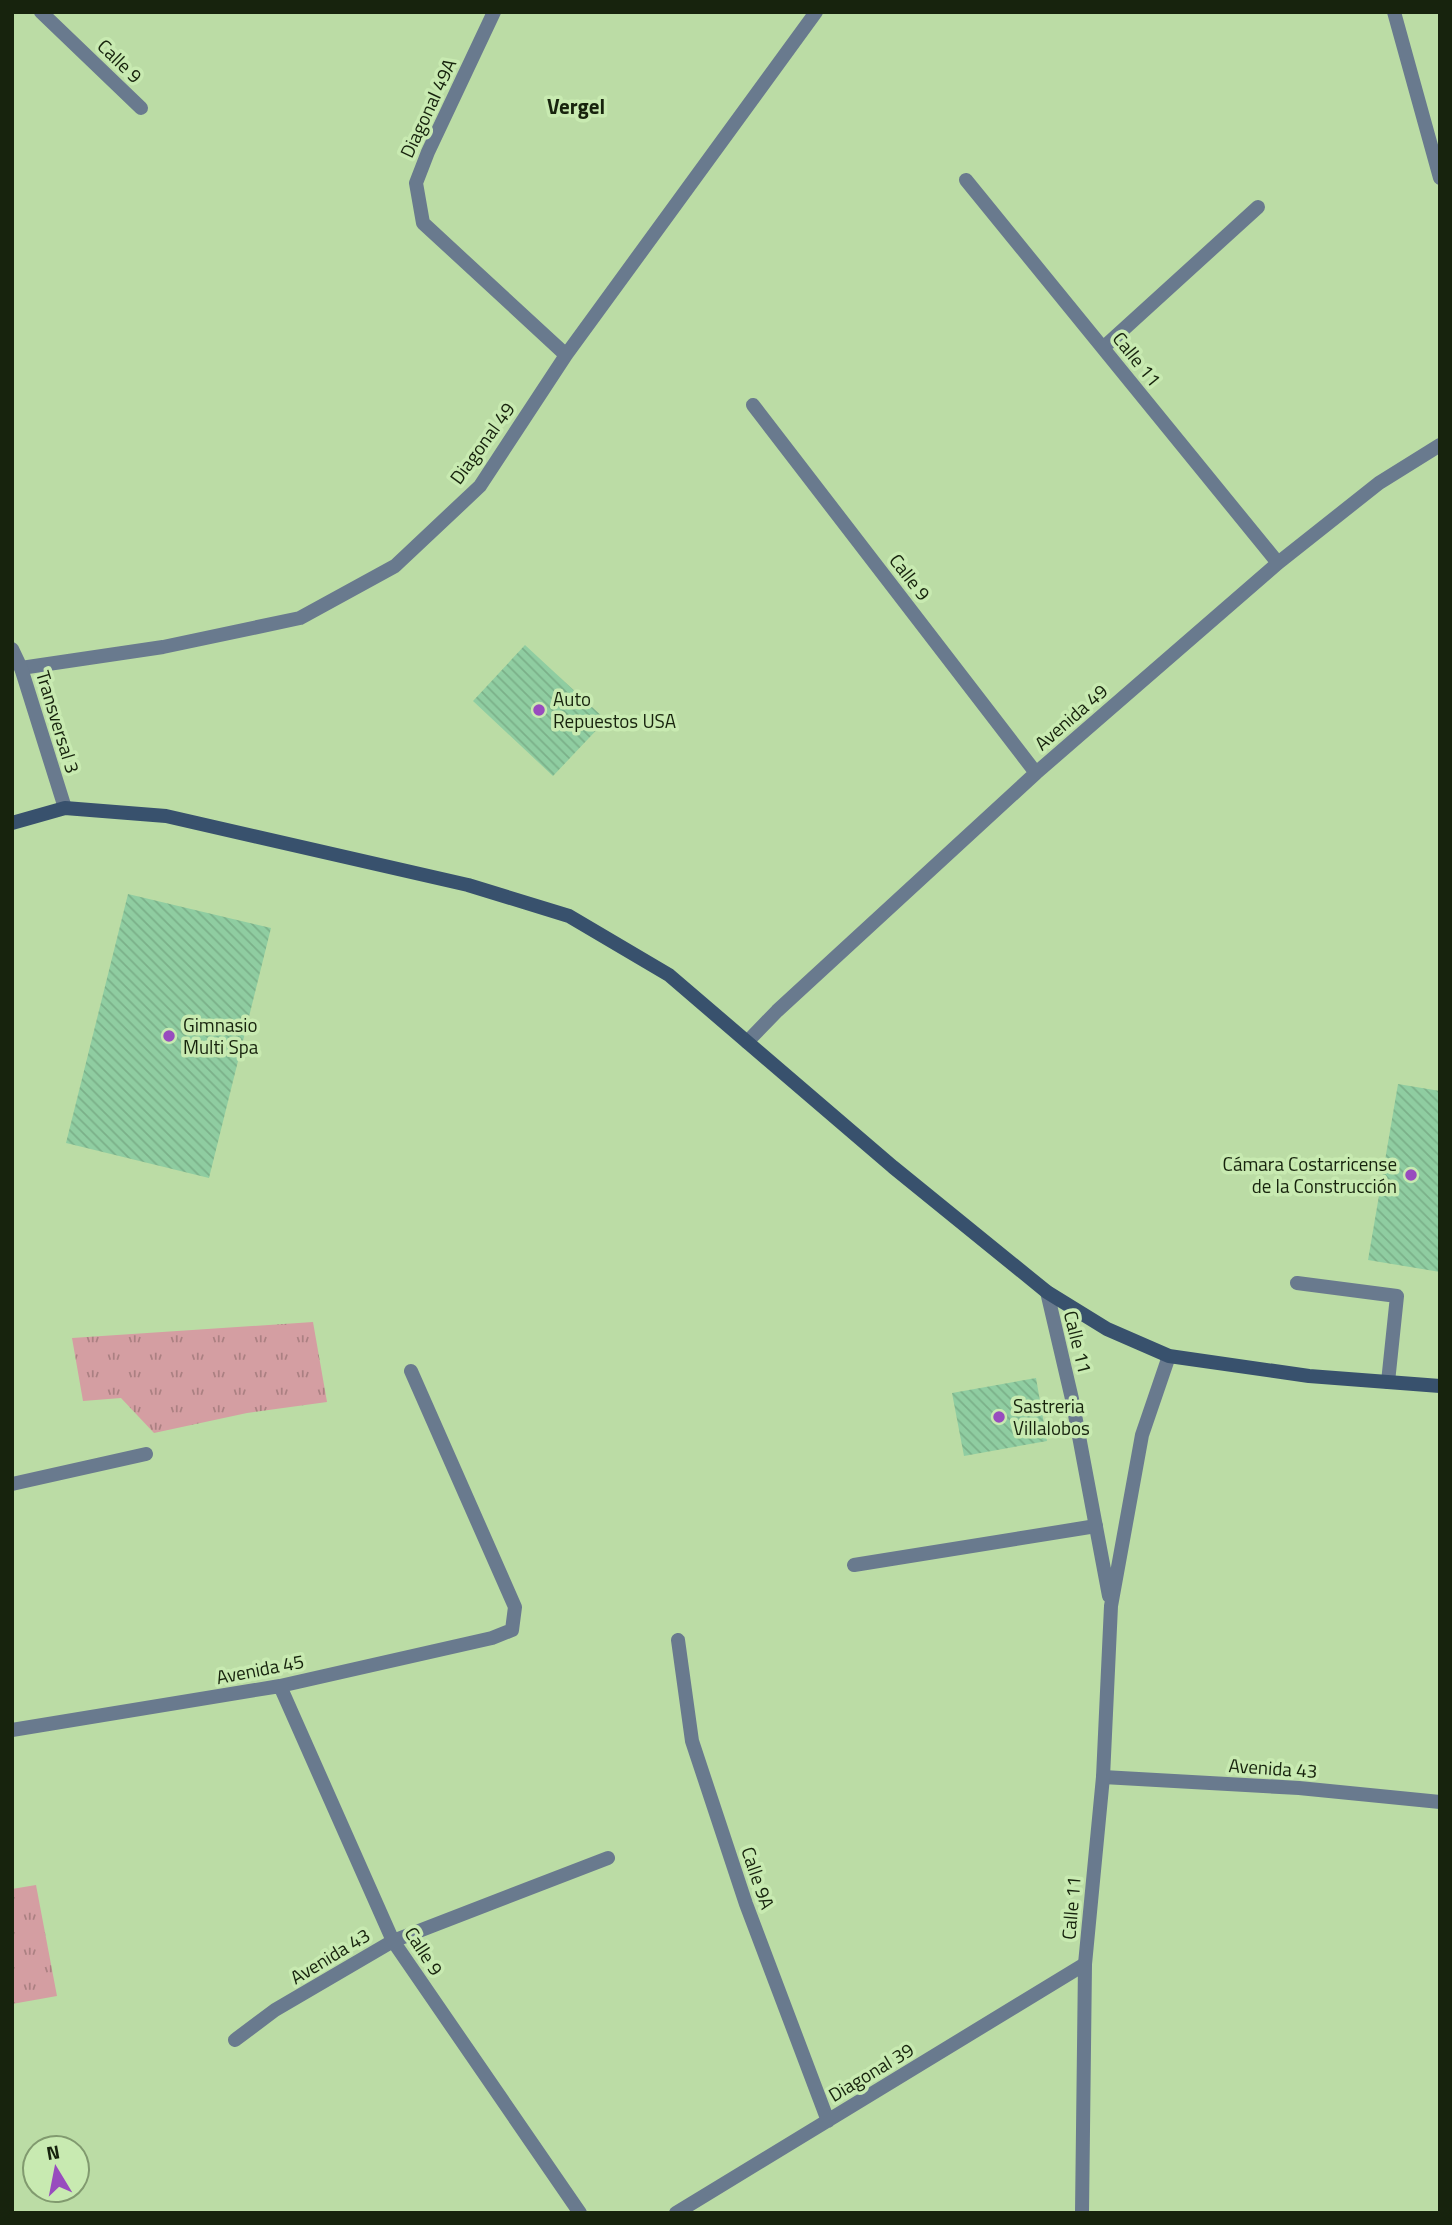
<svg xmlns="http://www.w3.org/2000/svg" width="1452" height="2225" font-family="'Titillium Web',sans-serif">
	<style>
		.park { fill: url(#park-tufts) }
		.building { fill: url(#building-back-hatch) }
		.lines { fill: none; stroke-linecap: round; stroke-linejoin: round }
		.service { stroke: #697a8e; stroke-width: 14 }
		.minor { stroke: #697a8e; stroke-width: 14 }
		.tertiary { stroke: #697a8e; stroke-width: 14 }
		.secondary { stroke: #38516d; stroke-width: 14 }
		.poi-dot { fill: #984cbe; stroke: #c8eab1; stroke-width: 2.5 }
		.labels { text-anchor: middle; stroke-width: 7; stroke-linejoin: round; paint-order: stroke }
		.street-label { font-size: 19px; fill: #17230d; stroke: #c8eab1 }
		.poi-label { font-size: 19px; fill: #17230d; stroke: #c8eab1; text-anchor: start }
		.neighbourhood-label { font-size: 21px; font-weight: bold; fill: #17230d; stroke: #c8eab1 }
	</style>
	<defs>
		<pattern id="park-tufts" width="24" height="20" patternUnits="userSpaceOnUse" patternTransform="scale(1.75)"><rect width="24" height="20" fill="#d49ea2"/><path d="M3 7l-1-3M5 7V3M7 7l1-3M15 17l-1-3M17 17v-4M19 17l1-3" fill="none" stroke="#ab8082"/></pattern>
		<pattern id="building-back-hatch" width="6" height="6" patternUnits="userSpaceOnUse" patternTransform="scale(1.75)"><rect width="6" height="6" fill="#8fcda1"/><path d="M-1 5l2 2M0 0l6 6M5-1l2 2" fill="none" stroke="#7bb089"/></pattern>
	</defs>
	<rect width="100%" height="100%" fill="#bbdca5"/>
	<path class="park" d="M313 1322 327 1402 247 1413 154 1433 121 1398 83 1401 72 1338Z
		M36 1885 57 1996 12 2004V1889Z"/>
	<path class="building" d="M525 645 606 720 553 776 473 701Z
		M128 894 271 928 209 1178 66 1143Z
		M1398 1084 1440 1091V1272L1368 1260Z
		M1036 1378 1047 1441 964 1456 952 1393Z"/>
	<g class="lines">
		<path class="service" d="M1297 1283 1397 1296 1388 1382
			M854 1565 1096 1526"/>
		<path class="minor" d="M41 12 141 108
			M494 12 428 152 416 183 423 223 566 355
			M1394 12 1440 178
			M966 180 1278 563
			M1103 348 1258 207
			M753 405 1036 773
			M21 668 163 647 300 618 395 566 480 486 566 355 816 12
			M747 1042 777 1011 1036 773 1278 563 1379 483 1440 445
			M12 1484 146 1454
			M678 1640 692 1741 746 1904 828 2121
			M280 1686 393 1941 580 2213
			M12 1730 280 1686 492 1638 512 1630 515 1607 411 1371
			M1103 1777 1299 1788 1440 1802
			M235 2040 275 2010 393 1941 608 1858
			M676 2213 1085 1964"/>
		<path class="tertiary" d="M12 649 21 668 65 808
			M1047 1292 1072 1399 1109 1596
			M1082 2213 1085 1964 1103 1777 1111 1606 1142 1435 1169 1356"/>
		<path class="secondary" d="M12 823 65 808 166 816 468 885 569 916 669 975 893 1167 1047 1292 1107 1329 1169 1356 1309 1376 1440 1386"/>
	</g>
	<g class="poi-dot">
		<circle cx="539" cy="710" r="7"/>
		<circle cx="169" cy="1036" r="7"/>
		<circle cx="1411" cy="1175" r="7"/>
		<circle cx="999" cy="1417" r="7"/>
	</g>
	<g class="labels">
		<g class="street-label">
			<text transform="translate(120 61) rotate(44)" y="7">Calle 9</text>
			<text transform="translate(428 108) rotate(-65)" y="7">Diagonal 49A</text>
			<text transform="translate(1137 359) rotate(51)" y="7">Calle 11</text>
			<text transform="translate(482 443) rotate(-54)" y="7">Diagonal 49</text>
			<text transform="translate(910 577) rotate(52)" y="7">Calle 9</text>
			<text transform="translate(1071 717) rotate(-41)" y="7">Avenida 49</text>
			<text transform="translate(58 722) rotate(73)" y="7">Transversal 3</text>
			<text transform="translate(1078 1342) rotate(76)" y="7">Calle 11</text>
			<text transform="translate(260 1669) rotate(-11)" y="7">Avenida 45</text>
			<text transform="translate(1273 1768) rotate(4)" y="7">Avenida 43</text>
			<text transform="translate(758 1878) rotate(71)" y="7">Calle 9A</text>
			<text transform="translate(1071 1908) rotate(-85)" y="7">Calle 11</text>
			<text transform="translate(424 1951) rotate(57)" y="7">Calle 9</text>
			<text transform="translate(330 1956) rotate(-31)" y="7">Avenida 43</text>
			<text transform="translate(871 2072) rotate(-31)" y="7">Diagonal 39</text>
		</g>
		<g class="poi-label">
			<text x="553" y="706">Auto<tspan x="553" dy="22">Repuestos USA</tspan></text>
			<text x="183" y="1032">Gimnasio<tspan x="183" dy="22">Multi Spa</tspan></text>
			<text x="1397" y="1171" text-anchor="end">Cámara Costarricense<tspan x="1397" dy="22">de la Construcción</tspan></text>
			<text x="1013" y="1413">Sastreria<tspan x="1013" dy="22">Villalobos</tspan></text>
		</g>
		<g class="neighbourhood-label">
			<text x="576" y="114">Vergel</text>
		</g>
	</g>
	<rect width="1452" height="2225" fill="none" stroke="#17230d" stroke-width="28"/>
	<g transform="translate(56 2169) rotate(350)"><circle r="33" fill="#c8eab1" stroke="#819a6f" stroke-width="2"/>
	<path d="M0-5L12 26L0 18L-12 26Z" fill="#984cbe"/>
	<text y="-10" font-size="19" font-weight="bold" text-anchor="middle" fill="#17230d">N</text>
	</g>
</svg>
